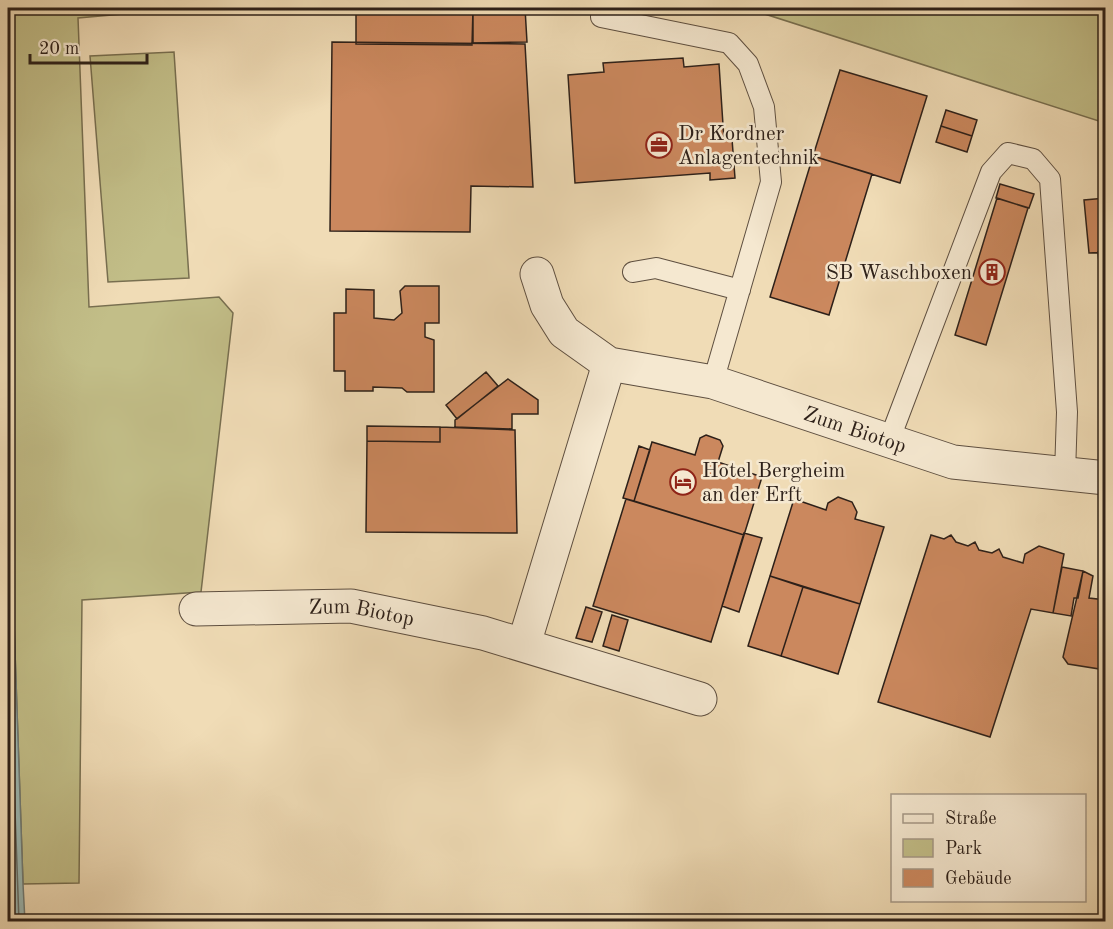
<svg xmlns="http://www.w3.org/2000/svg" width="1113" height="929" font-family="'Old Standard TT',serif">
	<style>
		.green { fill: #c2be88; stroke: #786f50; stroke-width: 1.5 }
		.water { fill: #9cbab6; stroke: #707c77; stroke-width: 1.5 }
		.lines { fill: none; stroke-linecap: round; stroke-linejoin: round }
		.shore { stroke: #646d68; stroke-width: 1.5 }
		.building { fill: #cb885e; stroke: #2d2019; stroke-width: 1.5 }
		.lane-casing { stroke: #5e4f40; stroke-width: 22 }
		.street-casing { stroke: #5e4f40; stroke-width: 35 }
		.lane { stroke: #f5e8d0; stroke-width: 20 }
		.street { stroke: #f5e8d0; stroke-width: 33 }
		.labels { text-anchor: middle; stroke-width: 5; stroke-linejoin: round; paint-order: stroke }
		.poi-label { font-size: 21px; fill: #2d2019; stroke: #f5e8d0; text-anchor: start }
		.street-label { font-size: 21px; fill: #2d2019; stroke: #f5e8d0 }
	</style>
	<rect width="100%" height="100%" fill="#f0dcb6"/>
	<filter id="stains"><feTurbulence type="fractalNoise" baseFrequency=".00333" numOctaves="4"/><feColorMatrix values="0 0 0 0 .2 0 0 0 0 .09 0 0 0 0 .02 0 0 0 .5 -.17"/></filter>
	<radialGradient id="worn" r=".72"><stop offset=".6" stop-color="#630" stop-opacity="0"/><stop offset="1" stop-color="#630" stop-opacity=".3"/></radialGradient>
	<path class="green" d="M8 8H191L78 18 89 307 219 297 233 313 201 592 82 600 79 883 23 884 8 449Z
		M746 8H1105V123Z
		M174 52 189 278 108 282 90 56Z"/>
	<path class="water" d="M8 449 23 884 25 922 8 921Z"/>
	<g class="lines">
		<path class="shore" d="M8 616 19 922
			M8 824 11 922"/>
	</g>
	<path class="building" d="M356 8H473L472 45 356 44Z
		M473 8H525L527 42 473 43Z
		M332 42 525 44 533 187 471 186 470 232 330 231Z
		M683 58 684 67 719 64 724 140 732 139 735 178 710 180V173L575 183 568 75 604 72 603 63Z
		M840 70 927 96 900 183 813 156Z
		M946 110 977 120 972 136 941 126Z
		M941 126 972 136 967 152 936 142Z
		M813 156 872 174 829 315 770 297Z
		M1000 184 1034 194 1029 208 996 198Z
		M997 198 1028 208 986 345 955 335Z
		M1106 198V252L1089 253 1084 200Z
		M1098 252H1106V343Z
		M405 286H439V323H425V337L434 340V392H407L402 388 373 387V391H345V371H334V313H346V289L374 290V318L394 320 402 313 400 291Z
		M486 372 498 386 457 419 446 405Z
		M508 379 538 400V414H512V429L455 427V420Z
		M367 426 440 427V442L367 441Z
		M440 427 515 430 517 533 366 532 367 441 440 442Z
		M706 435 720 440 723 446 718 462 762 477 744 535 634 501 652 442 695 455 700 438Z
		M639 446 650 450 634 501 623 498Z
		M838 497 852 502 857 512 855 519 884 527 860 604 770 576 794 499 826 510 828 503Z
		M626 499 744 535 711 642 593 606Z
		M744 533 762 538 739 612 722 606Z
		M931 535 944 539 951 535 956 542 968 546 975 542 979 550 992 553 999 549 1003 557 1023 563 1025 554 1039 546 1064 554 1053 613 1031 609 990 737 878 702Z
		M1062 567 1083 571 1078 598H1074L1071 616 1053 613Z
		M1083 571 1093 576 1089 598 1106 600V670L1068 664 1063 657Z
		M770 576 803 587 781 656 748 646Z
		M803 587 860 604 838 674 781 656Z
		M586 607 602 612 592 642 576 638Z
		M612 615 628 620 619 651 603 646Z"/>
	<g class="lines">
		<g class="lane-casing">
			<path id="lane" d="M601 17 729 43 748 64 764 107 771 182 713 382
				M633 272 656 268 740 290
				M889 441 991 172 1008 153 1033 159 1050 179 1067 412 1065 474"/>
		</g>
		<g class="street-casing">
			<g id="street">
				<path id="s1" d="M537 274 547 305 564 332 609 364 713 382 953 462 1106 478"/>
				<path id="s2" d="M196 609 351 606 483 633 700 699"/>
				<path d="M524 644 609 364"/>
			</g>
		</g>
		<use href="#lane" class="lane"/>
		<use href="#street" class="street"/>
	</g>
	<defs>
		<g id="office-ring" transform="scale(1.35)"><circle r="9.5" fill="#f5e8d0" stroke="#8f2418" stroke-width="1.5"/><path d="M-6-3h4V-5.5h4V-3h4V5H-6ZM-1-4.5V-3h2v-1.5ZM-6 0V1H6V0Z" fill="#8f2418"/></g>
		<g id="building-ring" transform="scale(1.35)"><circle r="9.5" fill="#f5e8d0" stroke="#8f2418" stroke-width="1.5"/><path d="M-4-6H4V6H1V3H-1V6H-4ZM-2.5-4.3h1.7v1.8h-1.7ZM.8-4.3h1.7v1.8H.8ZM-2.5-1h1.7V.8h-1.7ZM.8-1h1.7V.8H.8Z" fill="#8f2418"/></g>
		<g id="hotel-ring" transform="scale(1.35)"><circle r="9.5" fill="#f5e8d0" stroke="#8f2418" stroke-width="1.5"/><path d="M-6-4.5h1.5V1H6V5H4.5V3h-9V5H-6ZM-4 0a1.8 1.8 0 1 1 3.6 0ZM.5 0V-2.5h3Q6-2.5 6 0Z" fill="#8f2418"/></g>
	</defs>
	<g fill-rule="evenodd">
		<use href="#office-ring" x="659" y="145"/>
		<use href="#building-ring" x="992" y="272"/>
		<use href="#hotel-ring" x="683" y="482"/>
	</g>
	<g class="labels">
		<g class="poi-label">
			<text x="678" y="140">Dr Kordner<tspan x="678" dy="24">Anlagentechnik</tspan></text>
			<text x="972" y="279" text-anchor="end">SB Waschboxen</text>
			<text x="702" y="477">Hotel Bergheim<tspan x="702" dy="24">an der Erft</tspan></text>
		</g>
		<g class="street-label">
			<text dy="7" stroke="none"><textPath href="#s1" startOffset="375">Zum Biotop</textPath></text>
			<text dy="7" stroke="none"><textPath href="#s2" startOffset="166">Zum Biotop</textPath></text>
		</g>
	</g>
	<rect width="1113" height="929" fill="none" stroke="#f0dcb6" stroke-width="30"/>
	<rect x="9" y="9" width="1095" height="911" fill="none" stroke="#2d2019" stroke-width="3"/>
	<rect x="15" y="15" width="1083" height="899" fill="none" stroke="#2d2019" stroke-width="1.5"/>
	<rect x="891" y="794" width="195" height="108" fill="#f5e8d0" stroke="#a59887" stroke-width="1.5"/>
	<rect x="903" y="814" width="30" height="9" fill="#f5e8d0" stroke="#a59887" stroke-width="1.5"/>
	<text x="945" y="824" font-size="18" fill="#2d2019">Straße</text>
	<rect x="903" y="839" width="30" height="18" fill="#c2be88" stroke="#a59887" stroke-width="1.5"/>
	<text x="945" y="854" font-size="18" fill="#2d2019">Park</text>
	<rect x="903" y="869" width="30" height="18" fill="#cb885e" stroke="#a59887" stroke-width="1.5"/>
	<text x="945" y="884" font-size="18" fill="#2d2019">Gebäude</text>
	<path d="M30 54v9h117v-9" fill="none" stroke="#2d2019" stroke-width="3"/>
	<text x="39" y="54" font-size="18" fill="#2d2019" stroke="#f5e8d0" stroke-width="4.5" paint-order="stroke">20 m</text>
	<rect width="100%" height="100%" filter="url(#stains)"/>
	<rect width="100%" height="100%" fill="url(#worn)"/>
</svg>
